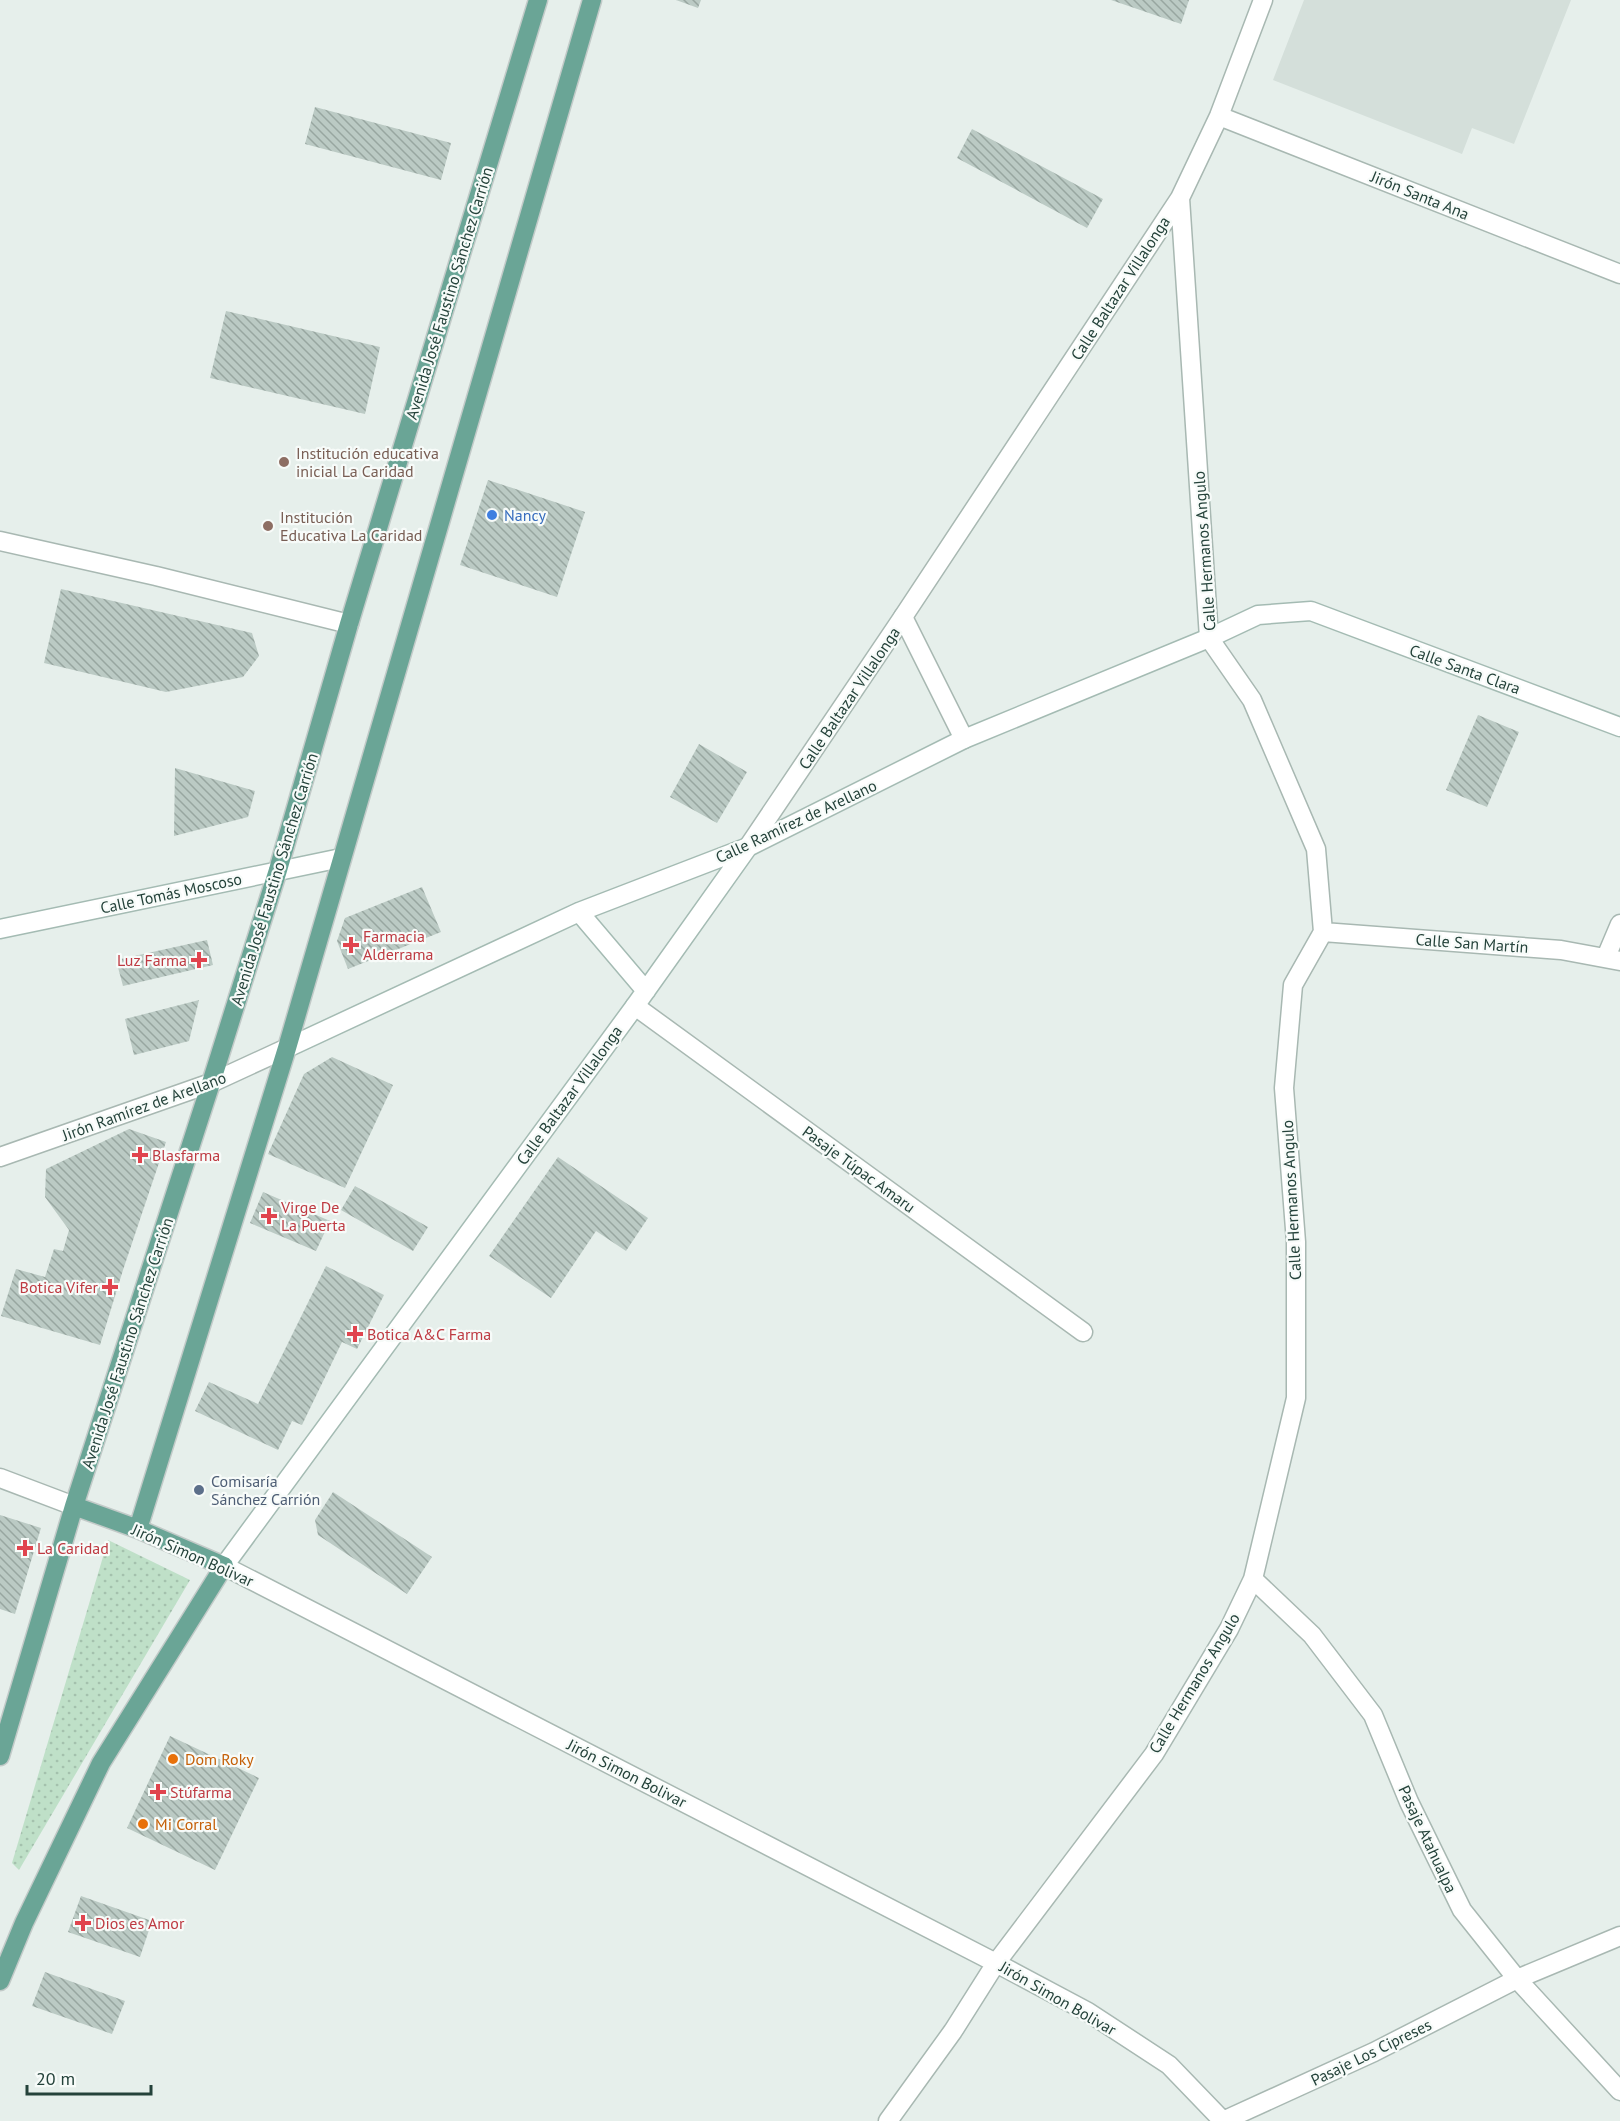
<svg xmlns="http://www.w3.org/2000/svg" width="1620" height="2121" font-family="'PT Sans',sans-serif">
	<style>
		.built { fill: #d4dfda }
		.park { fill: url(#park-dots) }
		.building { fill: url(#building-back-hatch) }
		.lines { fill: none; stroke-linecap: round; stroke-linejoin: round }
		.lane-casing { stroke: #a8b8b2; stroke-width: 21 }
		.street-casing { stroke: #a8b8b2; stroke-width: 21 }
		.secondary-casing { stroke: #a4bbb3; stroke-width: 21 }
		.primary-casing { stroke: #c2cac8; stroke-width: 21 }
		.lane { stroke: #fff; stroke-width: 18 }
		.street { stroke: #fff; stroke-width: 18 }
		.secondary { stroke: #fff; stroke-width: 18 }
		.primary { stroke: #6aa596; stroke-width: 18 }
		.education-dot { fill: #8d6e63; stroke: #f7fbf9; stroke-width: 2 }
		.shop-dot { fill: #3f7fe0; stroke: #f7fbf9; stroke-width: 2 }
		.health-dot { fill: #e0444e; stroke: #f7fbf9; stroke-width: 2 }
		.service-dot { fill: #5c6f8a; stroke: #f7fbf9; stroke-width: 2 }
		.food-dot { fill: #e8710a; stroke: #f7fbf9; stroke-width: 2 }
		.labels { text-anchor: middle; stroke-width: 4.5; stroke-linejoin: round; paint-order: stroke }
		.street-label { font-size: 16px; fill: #24423a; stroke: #f7fbf9 }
		.education-label { font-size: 16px; fill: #785e54; stroke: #f7fbf9; text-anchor: start }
		.shop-label { font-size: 16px; fill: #366cbe; stroke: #f7fbf9; text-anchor: start }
		.health-label { font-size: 16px; fill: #be3a42; stroke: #f7fbf9; text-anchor: start }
		.service-label { font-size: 16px; fill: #4e5e75; stroke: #f7fbf9; text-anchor: start }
		.food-label { font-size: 16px; fill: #c56008; stroke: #f7fbf9; text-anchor: start }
	</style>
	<defs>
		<pattern id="park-dots" width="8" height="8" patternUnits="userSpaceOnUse" patternTransform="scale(1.5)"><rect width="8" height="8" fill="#bfe0c8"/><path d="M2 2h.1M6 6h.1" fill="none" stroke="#a4c1ad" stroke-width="1.8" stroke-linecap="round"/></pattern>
		<pattern id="building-back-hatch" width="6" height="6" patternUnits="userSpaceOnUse" patternTransform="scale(1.5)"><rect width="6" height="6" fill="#bbcac4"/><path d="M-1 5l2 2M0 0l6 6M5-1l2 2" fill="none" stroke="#98a6a0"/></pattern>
	</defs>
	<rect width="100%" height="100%" fill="#e6efeb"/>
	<path class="built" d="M1304 0H1571L1514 144 1472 128 1462 154 1273 80Z"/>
	<path class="park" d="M108 1540 190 1580 19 1870 12 1863Z"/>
	<path class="building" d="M676 0H701L698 8Z
		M1111 0H1189L1181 24Z
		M315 107 451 143 441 180 305 144Z
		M972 129 1103 199 1087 228 957 158Z
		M226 311 380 347 365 414 210 378Z
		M488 480 585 512 557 597 460 565Z
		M61 589 252 633 259 656 243 677 166 692 44 663Z
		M1478 715 1519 732 1487 807 1446 790Z
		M699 744 747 772 717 823 670 797Z
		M175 768 255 791 248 817 174 836Z
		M422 887 441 932 348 969 337 941 345 918Z
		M207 940 213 965 123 986 116 960Z
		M199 1000 189 1041 134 1055 125 1019Z
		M332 1057 393 1085 345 1188 268 1154 304 1074Z
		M129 1129 166 1142 123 1270 100 1345 1 1316 16 1269 45 1277 54 1249 63 1251 69 1230 45 1197 46 1169Z
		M558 1157 648 1218 626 1251 596 1231 551 1298 489 1256Z
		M355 1186 428 1227 413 1251 341 1210Z
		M263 1192 330 1221 316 1251 250 1223Z
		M326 1266 384 1295 357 1349 342 1342 302 1425 292 1421 278 1450 195 1411 209 1382 258 1404Z
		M333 1492 432 1557 407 1594 318 1535 315 1520Z
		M0 1515 41 1528 15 1614 0 1609Z
		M170 1736 259 1778 215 1870 127 1828Z
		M81 1896 152 1921 140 1957 68 1932Z
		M45 1972 125 2001 112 2034 32 2006Z"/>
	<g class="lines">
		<g class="lane-casing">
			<path id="lane" d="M0 541 156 576 349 624
				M903 617 964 739"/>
		</g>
		<g class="street-casing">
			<path id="street" d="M1219 116 1620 274
				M748 847 903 617 1180 198 1219 116 1263 0
				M1323 932 1561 950 1620 961
				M1606 957 1620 924
				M635 1006 1083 1332
				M0 1157 211 1083 287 1048
				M0 1478 74 1506
				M224 1566 996 1963 1088 2012 1169 2065 1223 2121
				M1253 1579 1312 1635 1373 1715 1409 1802 1462 1910 1517 1979 1620 2091
				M888 2121 953 2031 996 1963 1154 1754 1229 1629 1253 1579 1296 1398V1242L1284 1088 1293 985 1323 932 1316 849 1252 700 1209 638 1180 198
				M1223 2121 1374 2052 1517 1979 1620 1936"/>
		</g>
		<g class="secondary-casing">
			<path id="secondary" d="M579 912 646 991
				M0 929 341 858
				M287 1048 579 912 748 847 964 739 1209 638 1258 615 1311 611 1620 727
				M224 1566 635 1006 748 847"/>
		</g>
		<g class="primary-casing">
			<path id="primary" d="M138 1529 287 1048 592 0
				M0 1756 74 1506 211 1083 278 870 349 624 538 0
				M0 1981 24 1923 101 1763 224 1566 138 1529 74 1506"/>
		</g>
		<use href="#lane" class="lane"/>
		<use href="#street" class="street"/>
		<use href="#secondary" class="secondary"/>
		<use href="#primary" class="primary"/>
	</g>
	<g class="education-dot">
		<circle cx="284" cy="462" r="6"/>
		<circle cx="268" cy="526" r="6"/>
	</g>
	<circle class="shop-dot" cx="492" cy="515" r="6"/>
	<g class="health-dot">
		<path d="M348 936h6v6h6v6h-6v6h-6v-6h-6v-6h6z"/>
		<path d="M196 951h6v6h6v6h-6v6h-6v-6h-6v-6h6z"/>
		<path d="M137 1146h6v6h6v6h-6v6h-6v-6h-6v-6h6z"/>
		<path d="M266 1207h6v6h6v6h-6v6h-6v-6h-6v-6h6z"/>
		<path d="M107 1278h6v6h6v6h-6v6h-6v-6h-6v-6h6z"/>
		<path d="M352 1325h6v6h6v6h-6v6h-6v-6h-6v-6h6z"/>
		<path d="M22 1539h6v6h6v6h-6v6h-6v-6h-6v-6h6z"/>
		<path d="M155 1783h6v6h6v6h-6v6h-6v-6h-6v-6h6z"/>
		<path d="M80 1914h6v6h6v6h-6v6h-6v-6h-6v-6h6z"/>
	</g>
	<circle class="service-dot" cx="199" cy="1490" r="6"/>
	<g class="food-dot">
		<circle cx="173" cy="1759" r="6"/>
		<circle cx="143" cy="1824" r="6"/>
	</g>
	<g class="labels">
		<g class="street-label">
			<text transform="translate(1420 195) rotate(22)" y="6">Jirón Santa Ana</text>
			<text transform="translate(1120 288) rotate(-57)" y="6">Calle Baltazar Villalonga</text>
			<text transform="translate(449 293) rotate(-73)" y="6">Avenida José Faustino Sánchez Carrión</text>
			<text transform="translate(1204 551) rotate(-94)" y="6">Calle Hermanos Angulo</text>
			<text transform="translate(1465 669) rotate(20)" y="6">Calle Santa Clara</text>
			<text transform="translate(849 698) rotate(-56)" y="6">Calle Baltazar Villalonga</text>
			<text transform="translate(796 821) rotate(-25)" y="6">Calle Ramírez de Arellano</text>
			<text transform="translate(274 879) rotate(-73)" y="6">Avenida José Faustino Sánchez Carrión</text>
			<text transform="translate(171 893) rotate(-12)" y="6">Calle Tomás Moscoso</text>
			<text transform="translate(1472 943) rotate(4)" y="6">Calle San Martín</text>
			<text transform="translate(569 1095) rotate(-54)" y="6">Calle Baltazar Villalonga</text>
			<text transform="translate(144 1106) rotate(-20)" y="6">Jirón Ramírez de Arellano</text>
			<text transform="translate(859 1169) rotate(36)" y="6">Pasaje Túpac Amaru</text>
			<text transform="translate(1291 1200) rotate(-93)" y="6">Calle Hermanos Angulo</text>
			<text transform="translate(127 1343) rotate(-72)" y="6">Avenida José Faustino Sánchez Carrión</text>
			<text transform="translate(193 1555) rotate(24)" y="6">Jirón Simon Bolivar</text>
			<text transform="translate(1194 1683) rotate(-59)" y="6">Calle Hermanos Angulo</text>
			<text transform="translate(627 1773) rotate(27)" y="6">Jirón Simon Bolivar</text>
			<text transform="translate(1428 1839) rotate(65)" y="6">Pasaje Atahualpa</text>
			<text transform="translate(1058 1998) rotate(30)" y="6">Jirón Simon Bolivar</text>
			<text transform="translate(1371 2052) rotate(-26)" y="6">Pasaje Los Cipreses</text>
		</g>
		<g class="education-label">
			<text x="296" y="459">Institución educativa<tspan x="296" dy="18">inicial La Caridad</tspan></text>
			<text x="280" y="523">Institución<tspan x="280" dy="18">Educativa La Caridad</tspan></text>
		</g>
		<g class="shop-label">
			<text x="504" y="521">Nancy</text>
		</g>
		<g class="health-label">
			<text x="363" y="942">Farmacia<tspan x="363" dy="18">Alderrama</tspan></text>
			<text x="187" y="966" text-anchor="end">Luz Farma</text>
			<text x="152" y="1161">Blasfarma</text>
			<text x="281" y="1213">Virge De<tspan x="281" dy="18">La Puerta</tspan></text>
			<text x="98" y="1293" text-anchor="end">Botica Vifer</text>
			<text x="367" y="1340">Botica A&amp;C Farma</text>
			<text x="37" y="1554">La Caridad</text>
			<text x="170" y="1798">Stúfarma</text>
			<text x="95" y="1929">Dios es Amor</text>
		</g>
		<g class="service-label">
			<text x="211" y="1487">Comisaría<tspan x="211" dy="18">Sánchez Carrión</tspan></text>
		</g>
		<g class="food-label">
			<text x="185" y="1765">Dom Roky</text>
			<text x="155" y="1830">Mi Corral</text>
		</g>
	</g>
	<path d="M27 2085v9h124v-9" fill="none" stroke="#24423a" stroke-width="3"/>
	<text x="36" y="2085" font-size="18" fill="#24423a" stroke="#f7fbf9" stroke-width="4.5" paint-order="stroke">20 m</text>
</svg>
